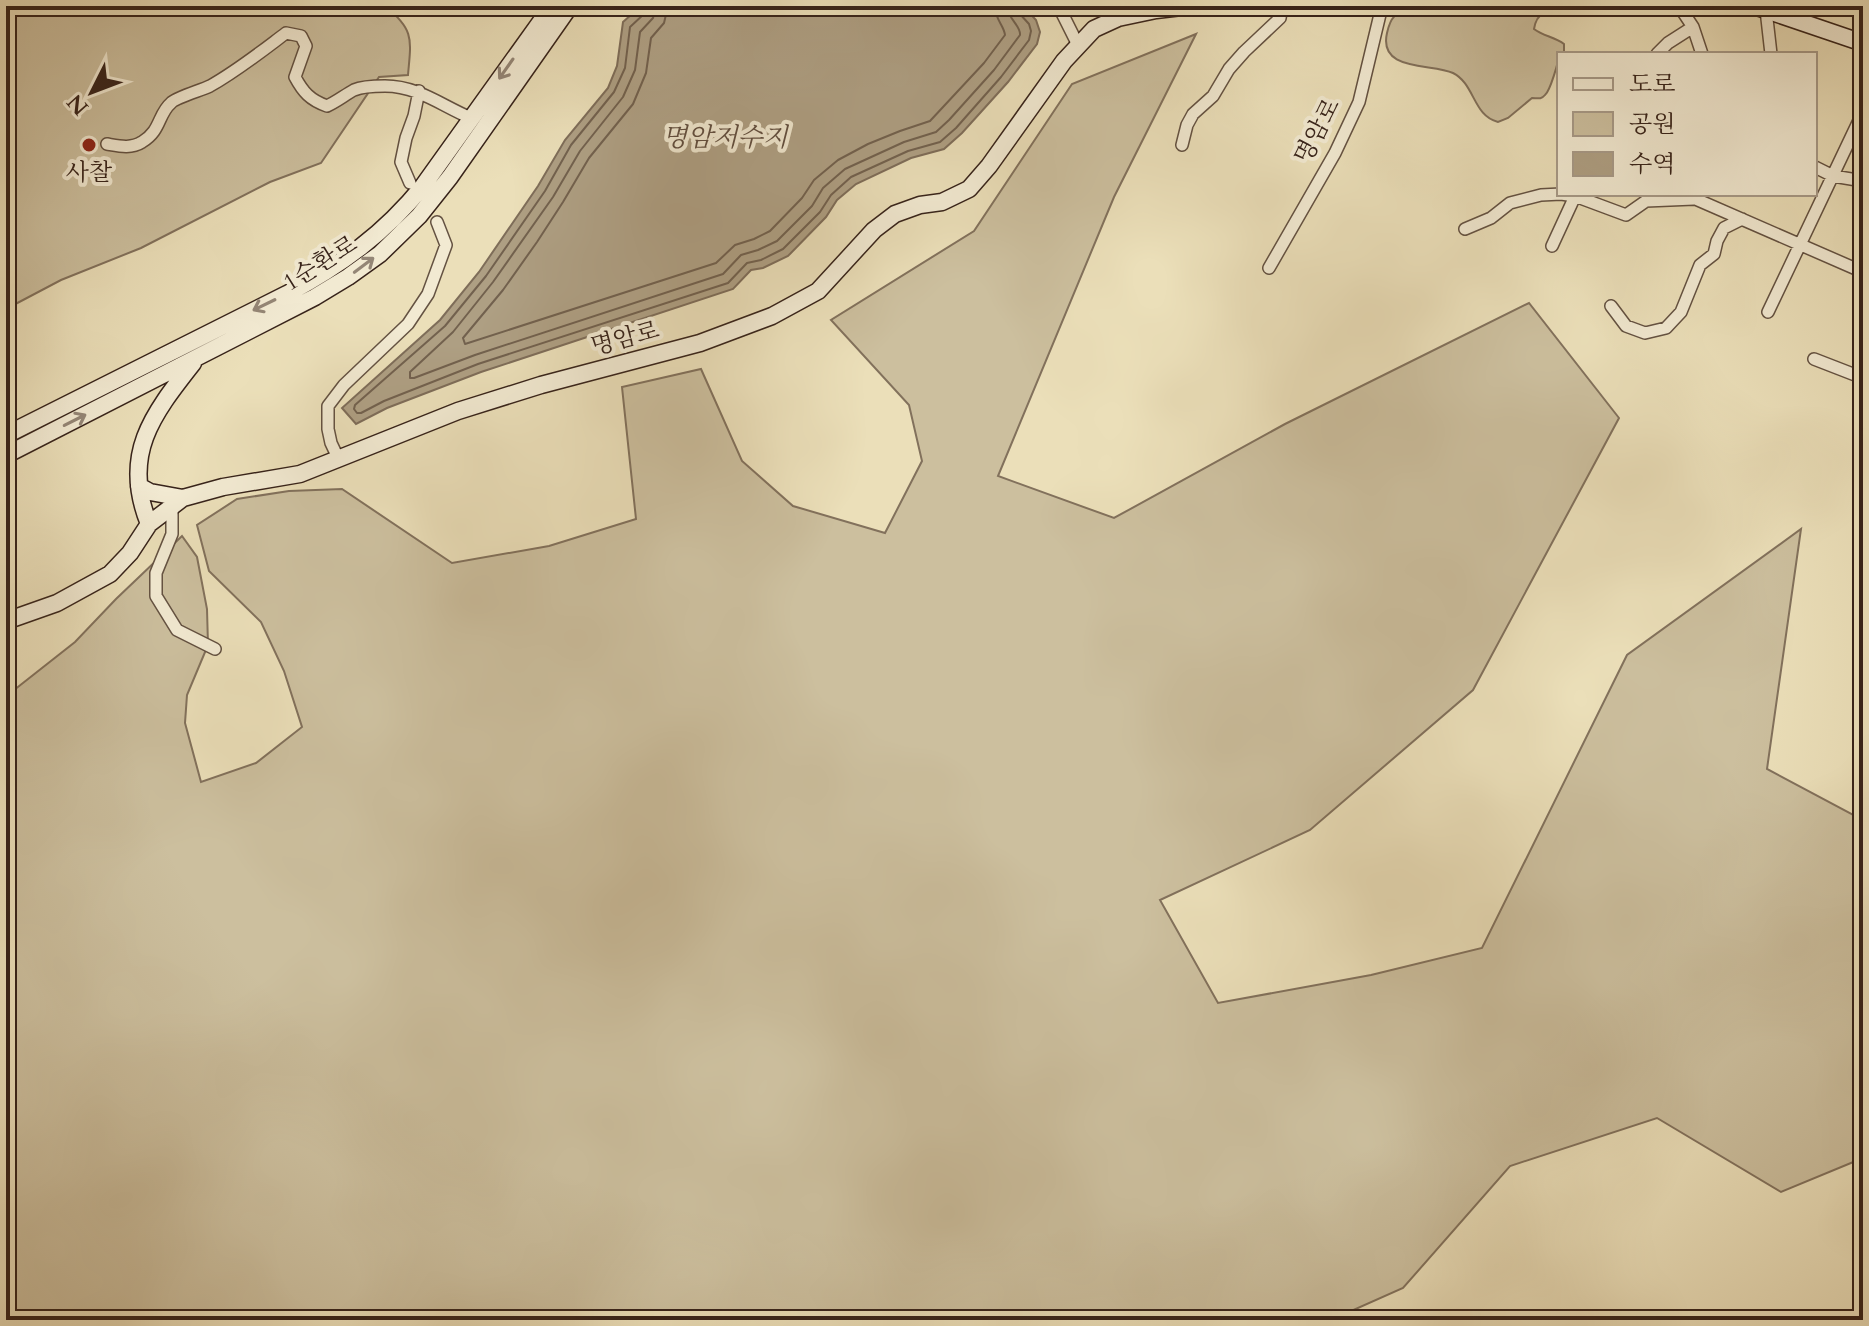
<svg xmlns="http://www.w3.org/2000/svg" width="1869" height="1326" font-family="Cardo,'Noto Serif KR',serif">
	<style>
		.green { fill: #ccbf9e; stroke: #82715c; stroke-width: 2 }
		.water { fill: #ae9f83; stroke: #7e6d59; stroke-width: 2 }
		.lines { fill: none; stroke-linecap: round; stroke-linejoin: round }
		.shore { stroke: #72614e; stroke-width: 2 }
		.street-casing { stroke: #645242; stroke-width: 14 }
		.secondary-casing { stroke: #37231a; stroke-width: 19 }
		.street { stroke: #f2ead2; stroke-width: 11 }
		.secondary { stroke: #f2ead2; stroke-width: 16 }
		.oneway { stroke: #948676 }
		.poi-dot { fill: #8f2418; stroke: #f2ead2; stroke-width: 3 }
		.labels { text-anchor: middle; stroke-width: 8; stroke-linejoin: round; paint-order: stroke }
		.street-label { font-size: 24px; fill: #37231a; stroke: #f2ead2 }
		.poi-label { font-size: 24px; fill: #37231a; stroke: #f2ead2 }
		.water-label { font-size: 26px; font-style: italic; fill: #614e3f; stroke: #f2ead2 }
	</style>
	<rect width="100%" height="100%" fill="#ebdfb9"/>
	<filter id="stains"><feTurbulence type="fractalNoise" baseFrequency=".0025" numOctaves="4"/><feColorMatrix values="0 0 0 0 .2 0 0 0 0 .09 0 0 0 0 .02 0 0 0 .5 -.17"/></filter>
	<radialGradient id="worn" r=".72"><stop offset=".6" stop-color="#630" stop-opacity="0"/><stop offset="1" stop-color="#630" stop-opacity=".3"/></radialGradient>
	<path class="green" d="M6 6H385C415 30 411 40 408 75L379 77 321 163 270 182 141 248 61 280 6 309Z
		M1417 6H1581C1563 14 1538 2 1534 29 1543 36 1555 37 1564 44V54H1559C1559 61 1550 91 1545 95 1541 100 1537 98 1532 98L1508 118 1498 122C1473 116 1475 84 1453 73 1432 63 1378 72 1387 33 1392 10 1400 14 1417 6Z
		M1196 34 1114 197 998 476 1114 518 1285 424 1529 303 1619 418 1473 690 1310 830 1160 900 1218 1003 1371 975 1482 948 1627 655 1801 529 1767 769 1863 820V1158L1781 1192 1657 1118 1510 1166 1403 1288 1331 1320H6V715L9 694 75 642 116 599 182 536 197 557 207 609 208 645 187 695 185 723 201 782 256 763 302 727 284 671 261 622 209 571 197 525 237 499 289 491 342 489 452 563 549 546 636 519 622 387 701 369 742 461 793 506 885 533 922 461 909 405 831 320 974 231 1072 84Z"/>
	<path class="water" d="M641 6H1023L1036 20 1040 32 1037 44 1008 82 962 133 944 149 911 158 856 184 837 200 826 217 788 256 763 268 751 270 733 289 481 372 387 408 356 424 342 408 440 320 479 272 538 186 565 140 608 88 617 66 623 22Z"/>
	<g class="lines">
		<path class="shore" d="M645 6 644 14 630 27 625 68 614 92 571 145 545 191 486 276 445 326 355 405 354 409 357 413H361L384 401 478 364 728 283 747 263 761 260 783 249 820 212 831 195 851 177 908 151 940 142 956 128 1001 77 1029 40 1031 31 1029 24 1019 13 1017 6
			M656 6 653 18 640 32 635 70 623 97 580 151 553 197 493 282 453 332 410 372V378H414L475 355 723 274 741 255 758 250 777 241 812 206 823 188 845 169 904 142 936 132 949 120 994 70 1020 35C1021 25 1008 20 1007 6
			M668 6 664 23 651 38 646 73 633 104 589 158 563 202 537 242 503 290 463 338 465 344 716 263 735 245 754 239 770 231 802 198 814 180 838 160 868 144 900 131 930 121 984 63 1005 35C1004 25 995 20 995 6"/>
		<g class="street-casing">
			<path id="street" d="M1679 6 1693 27 1702 54
				M1766 10 1771 54
				M1078 45 1061 11 1082 6
				M1657 54 1668 43 1693 27
				M107 144C119 146 131 149 142 142 161 131 158 114 171 103 175 98 202 90 210 86 237 71 262 51 286 33L301 36 306 46 295 77C303 92 310 100 327 106 336 102 345 95 354 90 363 86 375 86 385 86 418 86 442 106 471 118
				M1182 145 1187 125 1193 114 1213 96 1229 69 1244 52 1280 18 1282 6
				M1815 167 1833 176 1863 181
				M410 183 401 162 406 138 414 116 419 91
				M1691 197 1863 272
				M1465 229 1491 218 1510 203 1541 195 1561 194 1575 196 1626 215 1646 201 1694 199 1699 194
				M1552 246 1576 194
				M1269 268 1335 153 1359 102 1382 6
				M1611 306 1626 326 1645 333 1666 328 1681 312 1700 265 1714 254 1717 241 1724 228 1742 219
				M1768 312 1863 112
				M1814 359 1863 378
				M339 460 331 443 328 429V406L344 385 408 324 428 294 446 245 437 222
				M172 507V534L156 573V596L177 630 215 649"/>
		</g>
		<g class="secondary-casing">
			<path id="secondary" d="M1754 6 1863 43
				M6 435 287 294C341 265 384 234 423 186L552 6
				M6 455 315 297 348 277 380 254 419 216 450 177 570 6
				M139 486 150 492 183 498
				M149 524C121 455 152 415 193 363
				M6 621 57 603 110 574 130 553 149 524 183 498 223 487 300 474 458 411 541 385 700 343 772 316 818 291 874 230 895 214 920 205 942 202 969 189 989 166 1064 61 1094 29 1118 18 1156 10 1190 6"/>
		</g>
		<use href="#street" class="street"/>
		<use href="#secondary" class="secondary"/>
	</g>
	<defs><path id="oneway-shaft" d="M-6 0H5M1.5-3L5.5 0L1.5 3" fill="none" stroke-width="1.6" stroke-linecap="round" stroke-linejoin="round" transform="scale(2)"/></defs>
	<g class="oneway">
		<use href="#oneway-shaft" transform="translate(506 69) rotate(125)"/>
		<use href="#oneway-shaft" transform="translate(364 265) rotate(-37)"/>
		<use href="#oneway-shaft" transform="translate(264 305) rotate(154)"/>
		<use href="#oneway-shaft" transform="translate(75 420) rotate(-27)"/>
	</g>
	<circle class="poi-dot" cx="89" cy="145" r="8"/>
	<g class="labels">
		<g class="street-label">
			<text transform="translate(1317 131) rotate(-63)" y="8">명암로</text>
			<text transform="translate(320 263) rotate(-32)" y="8">1순환로</text>
			<text transform="translate(625 338) rotate(-15)" y="8">명암로</text>
		</g>
		<g class="poi-label">
			<text x="89" y="180">사찰</text>
		</g>
		<g class="water-label">
			<text x="725" y="146">명암저수지</text>
		</g>
	</g>
	<rect width="1869" height="1326" fill="none" stroke="#ebdfb9" stroke-width="32"/>
	<rect x="8" y="8" width="1853" height="1310" fill="none" stroke="#37231a" stroke-width="4"/>
	<rect x="16" y="16" width="1837" height="1294" fill="none" stroke="#37231a" stroke-width="2"/>
	<rect x="1557" y="52" width="260" height="144" fill="#f2ead2" stroke="#a79a88" stroke-width="2"/>
	<rect x="1573" y="78" width="40" height="12" fill="#f2ead2" stroke="#a79a88" stroke-width="2"/>
	<text x="1629" y="92" font-size="24" fill="#37231a">도로</text>
	<rect x="1573" y="112" width="40" height="24" fill="#ccbf9e" stroke="#a79a88" stroke-width="2"/>
	<text x="1629" y="132" font-size="24" fill="#37231a">공원</text>
	<rect x="1573" y="152" width="40" height="24" fill="#ae9f83" stroke="#a79a88" stroke-width="2"/>
	<text x="1629" y="172" font-size="24" fill="#37231a">수역</text>
	<g transform="translate(92 92) rotate(228)" stroke="#f2ead2" stroke-width="6" paint-order="stroke">
	<path d="M0-6L14 30L0 20L-14 30Z" fill="#37231a"/>
	<text y="-12" font-size="22" font-weight="bold" text-anchor="middle" fill="#37231a">N</text>
	</g>
	<rect width="100%" height="100%" filter="url(#stains)"/>
	<rect width="100%" height="100%" fill="url(#worn)"/>
</svg>
